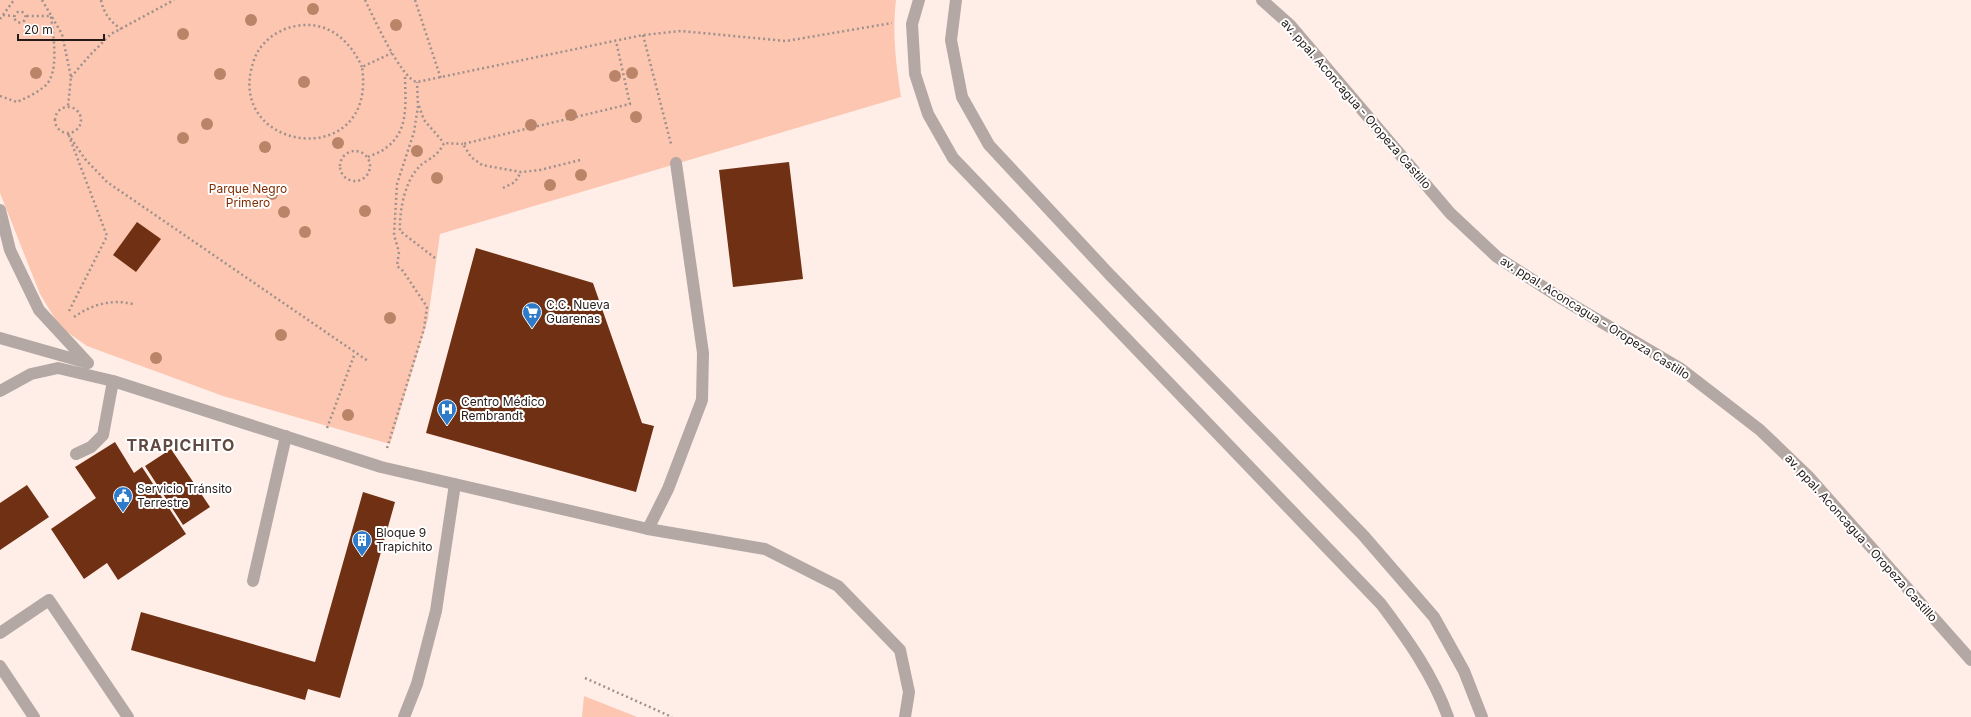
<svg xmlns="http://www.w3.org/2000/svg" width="1971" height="717" font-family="Inter,sans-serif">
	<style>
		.green { fill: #fcc6b1 }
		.building { fill: #703013 }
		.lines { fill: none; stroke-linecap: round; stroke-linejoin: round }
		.path { stroke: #9e918c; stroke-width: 2.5; stroke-dasharray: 2 3; stroke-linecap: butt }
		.service { stroke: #b3a8a3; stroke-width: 12 }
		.minor { stroke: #b3a8a3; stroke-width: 12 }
		.tertiary { stroke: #b3a8a3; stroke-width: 12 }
		.tree { fill: #b98468 }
		.labels { text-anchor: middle; stroke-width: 4; stroke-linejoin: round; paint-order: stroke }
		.street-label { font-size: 12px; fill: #251b18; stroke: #fff }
		.park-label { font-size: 12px; fill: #802d00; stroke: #fff }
		.poi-label { font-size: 12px; fill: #251b18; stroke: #fff; text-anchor: start }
		.district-label { font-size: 16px; font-weight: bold; letter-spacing: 1px; fill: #604a41; stroke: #fff }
	</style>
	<rect width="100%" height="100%" fill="#ffeee8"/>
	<path class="green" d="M0 0H896C892 33 896 64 901 97L440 234 428 319 390 444 223 396 87 346 60 327 40 294 0 193Z
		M584 696 637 717H582Z"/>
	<path class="building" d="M789 162 803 279 733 287 719 170Z
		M137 222 161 239 136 272 113 255Z
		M476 248 593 283 642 423 654 426 636 492 426 433Z
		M115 442 134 473 142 467 186 534 118 580 107 563 84 579 51 529 96 498 75 467Z
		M171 449 210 507 183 525 145 466Z
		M27 485 49 517 0 550V503Z
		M363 492 395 502 340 698 308 689 305 700 131 650 141 612 315 662Z"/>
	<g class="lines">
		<path class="path" d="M42 0 62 34 71 77 68 106
			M101 0C104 14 110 21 121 29
			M365 0C373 16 401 79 417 82L643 35 681 31 786 41 892 23
			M415 0 441 79
			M14.5 17a5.5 5.5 0 1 1 11 0a5.5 5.5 0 1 1-11 0Z
			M3 15 14 16
			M0 19 14 0
			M643 35 671 144
			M362 67C350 40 327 20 296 26 278 29 260 42 254 60 221 152 378 174 362 67L392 53
			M71 77 91 54 111 34 174 0
			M0 96 17 102C26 98 37 93 45 86 60 73 53 34 51 16H25
			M419 106 424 120 444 143
			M55 120a13 13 0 1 1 26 0a13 13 0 1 1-26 0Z
			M68 134 85 159 107 182 368 361
			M340 166a15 15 0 1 1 30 0a15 15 0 1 1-30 0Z
			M368 157C374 154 382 152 387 147 410 130 405 100 405 75
			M580 160 540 170 521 172 482 165 471 157 463 144 630 104 616 41
			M503 188 515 182 521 172
			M435 258 400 231C399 211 405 180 420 166 424 162 431 159 435 155 439 152 442 147 444 143L463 144
			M69 311 107 236 69 136
			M74 317C93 304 111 299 133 304
			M327 428 355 353
			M387 448 424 329 427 307 403 271 397 266 399 252 394 235 397 184 414 132 418 106 417 82
			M585 678 672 717"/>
		<path class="service" d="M648 529 668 489 702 400 703 353 676 163
			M253 581 286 436
			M0 633 49 600 128 717
			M0 666 34 717"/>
		<path class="minor" d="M0 210 10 250 39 310 88 363
			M0 338 88 363
			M0 391 31 374 58 368 113 381 381 467 648 529 765 549 838 586 900 650 909 692 905 717
			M76 454 91 447 103 435 113 381
			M404 717 417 684 436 611 455 484"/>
		<path class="tertiary" d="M919 0 912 24 915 74 928 114 953 158 1381 604C1408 640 1433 675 1448 717
			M956 0 951 40 962 97 989 145 1110 275 1363 535 1434 617 1464 671 1482 717
			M1262 0 1290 25 1450 213 1497 257 1559 297 1681 369 1760 430 1808 476 1971 660"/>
	</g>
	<g class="tree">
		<circle cx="313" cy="9" r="6"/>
		<circle cx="251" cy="20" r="6"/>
		<circle cx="396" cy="25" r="6"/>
		<circle cx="183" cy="34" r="6"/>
		<circle cx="36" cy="73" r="6"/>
		<circle cx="632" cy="73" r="6"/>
		<circle cx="220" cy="74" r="6"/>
		<circle cx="615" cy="76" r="6"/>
		<circle cx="304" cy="82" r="6"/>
		<circle cx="571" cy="115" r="6"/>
		<circle cx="636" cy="117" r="6"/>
		<circle cx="207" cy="124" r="6"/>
		<circle cx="531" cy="125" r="6"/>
		<circle cx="183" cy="138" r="6"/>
		<circle cx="338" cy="143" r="6"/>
		<circle cx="265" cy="147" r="6"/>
		<circle cx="417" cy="151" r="6"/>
		<circle cx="581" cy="175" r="6"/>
		<circle cx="437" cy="178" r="6"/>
		<circle cx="550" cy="185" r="6"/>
		<circle cx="272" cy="194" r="6"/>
		<circle cx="365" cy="211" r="6"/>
		<circle cx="284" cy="212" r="6"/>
		<circle cx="305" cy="232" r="6"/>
		<circle cx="390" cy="318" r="6"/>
		<circle cx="281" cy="335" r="6"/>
		<circle cx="156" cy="358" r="6"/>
		<circle cx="348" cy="415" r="6"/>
	</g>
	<defs>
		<g id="supermarket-pin" transform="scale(1)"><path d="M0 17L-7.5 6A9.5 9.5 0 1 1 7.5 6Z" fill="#2d7bca" stroke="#fff"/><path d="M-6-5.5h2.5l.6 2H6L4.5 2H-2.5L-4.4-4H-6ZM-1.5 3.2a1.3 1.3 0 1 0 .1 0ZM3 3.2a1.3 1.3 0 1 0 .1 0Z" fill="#fff"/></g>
		<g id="hospital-pin" transform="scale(1)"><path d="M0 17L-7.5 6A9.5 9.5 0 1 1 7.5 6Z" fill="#2d7bca" stroke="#fff"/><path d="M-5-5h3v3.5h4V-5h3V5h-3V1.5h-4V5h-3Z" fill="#fff"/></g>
		<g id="civic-pin" transform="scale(1)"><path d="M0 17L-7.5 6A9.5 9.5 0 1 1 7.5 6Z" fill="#2d7bca" stroke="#fff"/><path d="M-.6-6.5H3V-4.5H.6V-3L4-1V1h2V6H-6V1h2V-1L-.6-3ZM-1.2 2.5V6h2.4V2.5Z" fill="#fff"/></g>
		<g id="building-pin" transform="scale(1)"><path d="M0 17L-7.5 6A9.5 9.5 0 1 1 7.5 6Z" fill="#2d7bca" stroke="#fff"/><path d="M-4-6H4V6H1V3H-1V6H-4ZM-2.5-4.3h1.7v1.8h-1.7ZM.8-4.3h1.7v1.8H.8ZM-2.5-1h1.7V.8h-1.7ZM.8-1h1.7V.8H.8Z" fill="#fff"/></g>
	</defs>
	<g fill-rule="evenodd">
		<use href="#supermarket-pin" x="532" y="312"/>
		<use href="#hospital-pin" x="447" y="409"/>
		<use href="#civic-pin" x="123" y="496"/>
		<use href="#building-pin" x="362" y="540"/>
	</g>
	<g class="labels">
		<g class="street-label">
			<text transform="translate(1356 104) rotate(49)" y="4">av. ppal. Aconcagua - Oropeza Castillo</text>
			<text transform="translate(1595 318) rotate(32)" y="4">av. ppal. Aconcagua - Oropeza Castillo</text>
			<text transform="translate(1861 538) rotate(48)" y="4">av. ppal. Aconcagua - Oropeza Castillo</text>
		</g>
		<g class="park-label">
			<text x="248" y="193">Parque Negro<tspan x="248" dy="14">Primero</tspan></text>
		</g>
		<g class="poi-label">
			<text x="546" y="309">C.C. Nueva<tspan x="546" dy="14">Guarenas</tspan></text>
			<text x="461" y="406">Centro Médico<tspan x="461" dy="14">Rembrandt</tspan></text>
			<text x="137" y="493">Servicio Tránsito<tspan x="137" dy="14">Terrestre</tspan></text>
			<text x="376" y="537">Bloque 9<tspan x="376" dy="14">Trapichito</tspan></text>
		</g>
		<g class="district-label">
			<text x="181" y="451">TRAPICHITO</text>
		</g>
	</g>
	<path d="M18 34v6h86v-6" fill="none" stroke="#251b18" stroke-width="2"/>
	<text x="24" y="34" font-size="12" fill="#251b18" stroke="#ffffff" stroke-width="3" paint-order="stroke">20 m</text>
</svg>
